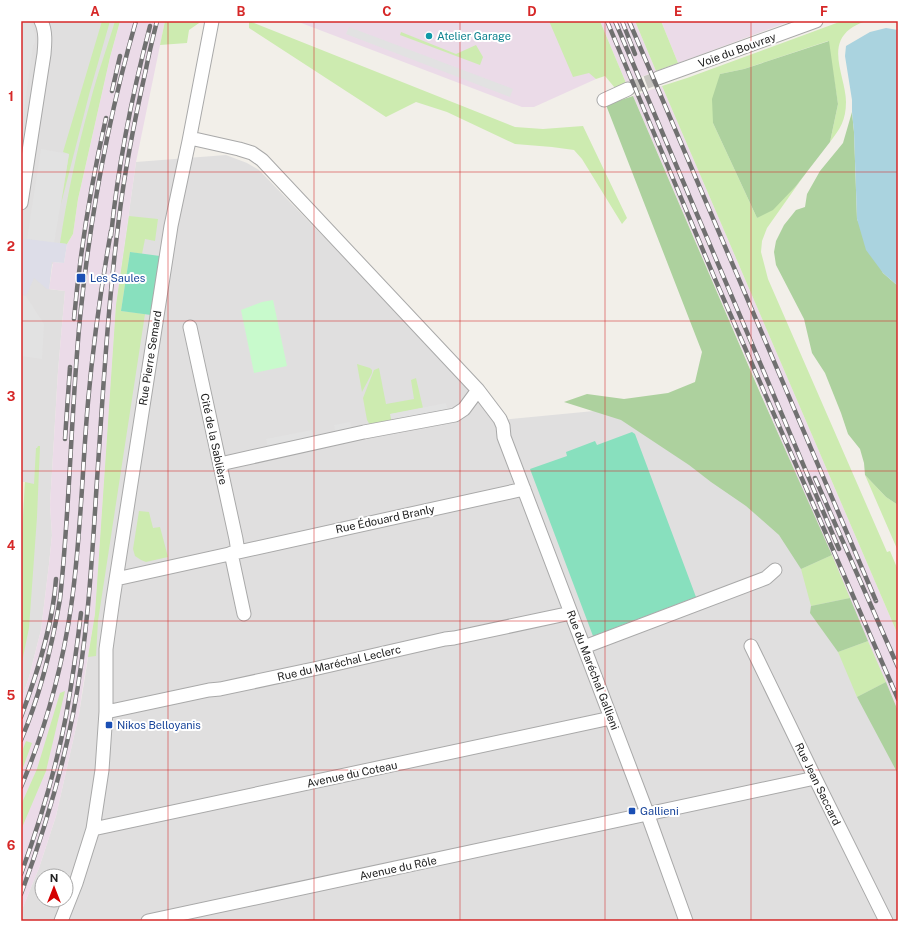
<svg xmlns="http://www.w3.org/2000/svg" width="919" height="942" font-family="'Public Sans',sans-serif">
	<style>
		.residential { fill: #e0dfdf; fill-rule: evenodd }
		.industrial { fill: #ebdbe8 }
		.farmland { fill: #eef0d5 }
		.grass { fill: #cdebb0 }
		.forest { fill: #add19e }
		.park { fill: #c8facc }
		.pitch { fill: #88e0be }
		.parking { fill: #e2e2e2 }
		.plaza { fill: #dddde8 }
		.water { fill: #aad3df }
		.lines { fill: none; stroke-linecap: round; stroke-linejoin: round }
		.minor-tunnel { stroke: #c8c6c1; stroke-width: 13; stroke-dasharray: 13 6; stroke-linecap: butt }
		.minor-casing { stroke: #a9a9a9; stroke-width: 15 }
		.minor { stroke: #fff; stroke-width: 13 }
		.rail-casing { stroke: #707070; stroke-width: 4.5 }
		.rail { stroke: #fff; stroke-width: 3; stroke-dasharray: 9; stroke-linecap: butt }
		.grid { fill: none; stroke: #d62828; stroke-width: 1; stroke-opacity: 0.55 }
		.culture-dot { fill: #0f9aa8; stroke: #fff; stroke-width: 1.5 }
		.transit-dot { fill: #1a4fb4; stroke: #fff; stroke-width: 1.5 }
		.labels { text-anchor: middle; stroke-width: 4; stroke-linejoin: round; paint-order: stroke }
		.culture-label { font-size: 11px; fill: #0d838f; stroke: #fff; text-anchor: start }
		.street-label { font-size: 11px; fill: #222; stroke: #fff }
		.transit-label { font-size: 11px; fill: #164399; stroke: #fff; text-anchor: start }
		.neatline { fill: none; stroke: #d62828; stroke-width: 1.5 }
		.grid-label { font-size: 13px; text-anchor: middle; font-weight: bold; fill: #d62828 }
	</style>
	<rect width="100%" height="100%" fill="#f2efe9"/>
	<path class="residential" d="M21 21H120L110 57 67 244 52 265 49 289 65 291 58 371 50 505 52 535 49 564 41 630 29 677 21 701Z
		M226 155 247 163 259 170 501 420 761 395 898 711V921H21V912L39 868 56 816 79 714 95 614 116 305 136 162ZM42 876H66V900H42Z"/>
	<path class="industrial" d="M120 21H165L136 162 116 305 95 614 83 686 79 714 56 816 39 868 21 912V701L29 677 41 630 49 564 52 535 50 505 58 371 65 291 49 289 53 262 64 263 67 244 73 234 78 199 83 177 110 57Z
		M296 21H574L596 79 534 107H522Z
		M600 21H635L656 71 626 83Z
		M661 21H791L678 63Z
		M662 86 898 635V711L633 96Z"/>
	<path class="farmland" d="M21 482H25L21 552Z"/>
	<path class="grass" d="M102 21H110L90 91 61 204 69 154 63 152Z
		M115 21H120L110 57 83 177 78 199 73 234 67 244 60 243C67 196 77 149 90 103 97 75 107 48 115 21Z
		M165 21H202L189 30 187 43 160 45Z
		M249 21 515 127 543 129 583 126 627 218 622 224 582 159 574 150 552 147 515 144 447 112 416 102 386 117 249 28Z
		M549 21H600L626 83 615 88 605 76 596 79 589 73 573 77Z
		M635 21H661L678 63 656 71Z
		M842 21H867C860 23 856 25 850 29 826 47 846 78 846 102 846 120 840 129 830 142L838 104 828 41 744 69 720 74 713 123 757 218 796 186 808 170 767 228 762 241 761 252 768 279 887 552 890 551 898 570V635L662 86 687 78Z
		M401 32 456 54 476 45 483 57 480 65 400 35Z
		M129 216 158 219 155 241 145 239 142 254 130 252 121 311 145 314 98 621 96 656 88 657 95 614 116 305Z
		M357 364 370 368 372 370V373L362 392Z
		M379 368 386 404 414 399 411 380 416 378 423 408 391 414 392 423 370 425 367 420 363 398 374 370Z
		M38 446H40L37 517 29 628 21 667V552L25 482 34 484 36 448H37Z
		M865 475 886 497 898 505V551Z
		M139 511 149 512 153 528 160 527 168 557 146 562 141 560 135 556 133 549Z
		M832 555 850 598 811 606 801 569Z
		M868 641 886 682 857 697 838 652Z
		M65 691 46 771 21 830V805L37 769 60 693Z
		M26 741 32 743 21 773V754Z"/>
	<path class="forest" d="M829 41 838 104 830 142 796 186 773 210 757 218 713 123 712 99 720 74 744 69Z
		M633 96 761 395 832 555 801 569 779 535 746 506 711 482 689 465 621 420 564 402 587 394 624 399 668 393 695 382 702 352 606 105Z
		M852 112 854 132 857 219 883 273 898 286V505L886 497 865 475 864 463 860 449 848 434 841 413 825 373 812 353 804 319 776 265 774 252 776 241 784 225 796 210 805 207 807 194 820 171 843 143Z
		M850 598 868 641 838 652 810 613 811 606Z
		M886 682 898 711V774L857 697Z"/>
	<path class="park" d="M273 300 287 366 254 373 241 310 262 302Z"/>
	<path class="pitch" d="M130 252 160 256 151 315 121 311Z
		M632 432 635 434 696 597 593 636 530 469 567 456 566 452 595 441 597 445Z"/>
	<path class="parking" d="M21 21H30L35 34V43L33 46 21 131Z
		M349 27 513 89 510 97 346 34Z
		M41 149 69 154 54 243 27 239Z
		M23 295 26 296 44 324 42 359 21 356V298Z
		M446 403 448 412 392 423 390 414Z
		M350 422 352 430 336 434 334 425Z
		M312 430 314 439 268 448 266 439Z"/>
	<path class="plaza" d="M27 239 67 244 64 263 52 262 49 289H47L34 278 26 296 22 294 21 296V240Z"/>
	<path class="water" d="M886 28 898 30V286L883 273 866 250 857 219 854 132 852 112V100L845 56 846 46 870 32Z"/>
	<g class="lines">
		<path class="minor-tunnel" d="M628 89 658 78"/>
		<g class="minor-casing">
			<path id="minor" d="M658 78 816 21
				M604 100 628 89
				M190 138 239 149 252 153 262 160 478 390 500 419 503 426 504 437 646 810 686 921
				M21 203 44 54C45 43 46 31 41 21
				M190 327 236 539 238 552
				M220 464 364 432 455 415 464 409 478 390
				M231 553 244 614
				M116 579 524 489
				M751 646 815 778 886 921
				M584 647 766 578 775 570
				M106 712 209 690 220 689 318 668 445 639 454 638 571 613
				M93 829 611 718
				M61 921 76 883 93 829 102 770 106 712V649L113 599 171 226 189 141 212 21
				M148 921 815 778"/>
		</g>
		<use href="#minor" class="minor"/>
		<g class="rail-casing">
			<path id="rail" d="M607 21 715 279 898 699
				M615 21 839 549
				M622 21 635 54
				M629 21 876 601
				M112 91 120 56
				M111 236C118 165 132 95 150 26
				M74 319C80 252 91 184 106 118
				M65 439 70 367
				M815 478 898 667
				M21 717C37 674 53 625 56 579
				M21 740C40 696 52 646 60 599 70 506 71 411 80 318 90 218 108 118 136 21
				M21 787C45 730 62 669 71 607 81 539 82 470 88 402 93 345 101 288 111 231
				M21 874C40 822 56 769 66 716 72 682 77 647 81 613
				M21 894C43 835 61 775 73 714 88 637 92 558 97 480 103 392 108 304 119 218 125 168 135 118 146 69 149 53 153 37 157 21"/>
		</g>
		<use href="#rail" class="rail"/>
	</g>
	<path class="grid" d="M168 21V921M314 21V921M460 21V921M605 21V921M751 21V921M21 172H898M21 321H898M21 471H898M21 621H898M21 770H898"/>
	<circle class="culture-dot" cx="429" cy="36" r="4"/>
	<g class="transit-dot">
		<rect x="76" y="273" width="10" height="10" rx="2"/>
		<rect x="105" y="721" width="8" height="8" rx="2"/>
		<rect x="628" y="807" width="8" height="8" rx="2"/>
	</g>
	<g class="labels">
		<g class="culture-label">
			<text x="437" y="40">Atelier Garage</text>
		</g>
		<g class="street-label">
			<text transform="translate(737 50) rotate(-20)" y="4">Voie du Bouvray</text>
			<text transform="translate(150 358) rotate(-81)" y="4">Rue Pierre Semard</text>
			<text transform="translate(214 439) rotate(78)" y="4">Cité de la Sablière</text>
			<text transform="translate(385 519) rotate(-12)" y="4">Rue Édouard Branly</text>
			<text transform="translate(339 663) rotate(-13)" y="4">Rue du Maréchal Leclerc</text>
			<text transform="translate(593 670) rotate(69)" y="4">Rue du Maréchal Gallieni</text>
			<text transform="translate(352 774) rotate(-12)" y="4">Avenue du Coteau</text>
			<text transform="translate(818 784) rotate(64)" y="4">Rue Jean Saccard</text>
			<text transform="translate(398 868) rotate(-12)" y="4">Avenue du Rôle</text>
		</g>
		<g class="transit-label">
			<text x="90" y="282">Les Saules</text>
			<text x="117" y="729">Nikos Belloyanis</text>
			<text x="640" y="815">Gallieni</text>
		</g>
	</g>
	<rect width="919" height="942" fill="none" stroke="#ffffff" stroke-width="44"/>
	<g transform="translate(54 888)"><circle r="19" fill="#ffffff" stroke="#a7a7a7"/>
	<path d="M0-3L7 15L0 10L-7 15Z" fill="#d40000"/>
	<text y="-6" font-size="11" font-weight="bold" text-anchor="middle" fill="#222222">N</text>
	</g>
	<rect x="22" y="22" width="875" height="898" class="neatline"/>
	<g class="grid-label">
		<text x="95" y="16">A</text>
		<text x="241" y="16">B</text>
		<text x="387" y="16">C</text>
		<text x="532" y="16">D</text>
		<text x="678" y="16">E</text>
		<text x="824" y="16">F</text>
		<text x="11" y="101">1</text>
		<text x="11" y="251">2</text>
		<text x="11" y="401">3</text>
		<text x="11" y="550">4</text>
		<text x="11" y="700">5</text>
		<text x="11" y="850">6</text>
	</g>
</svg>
